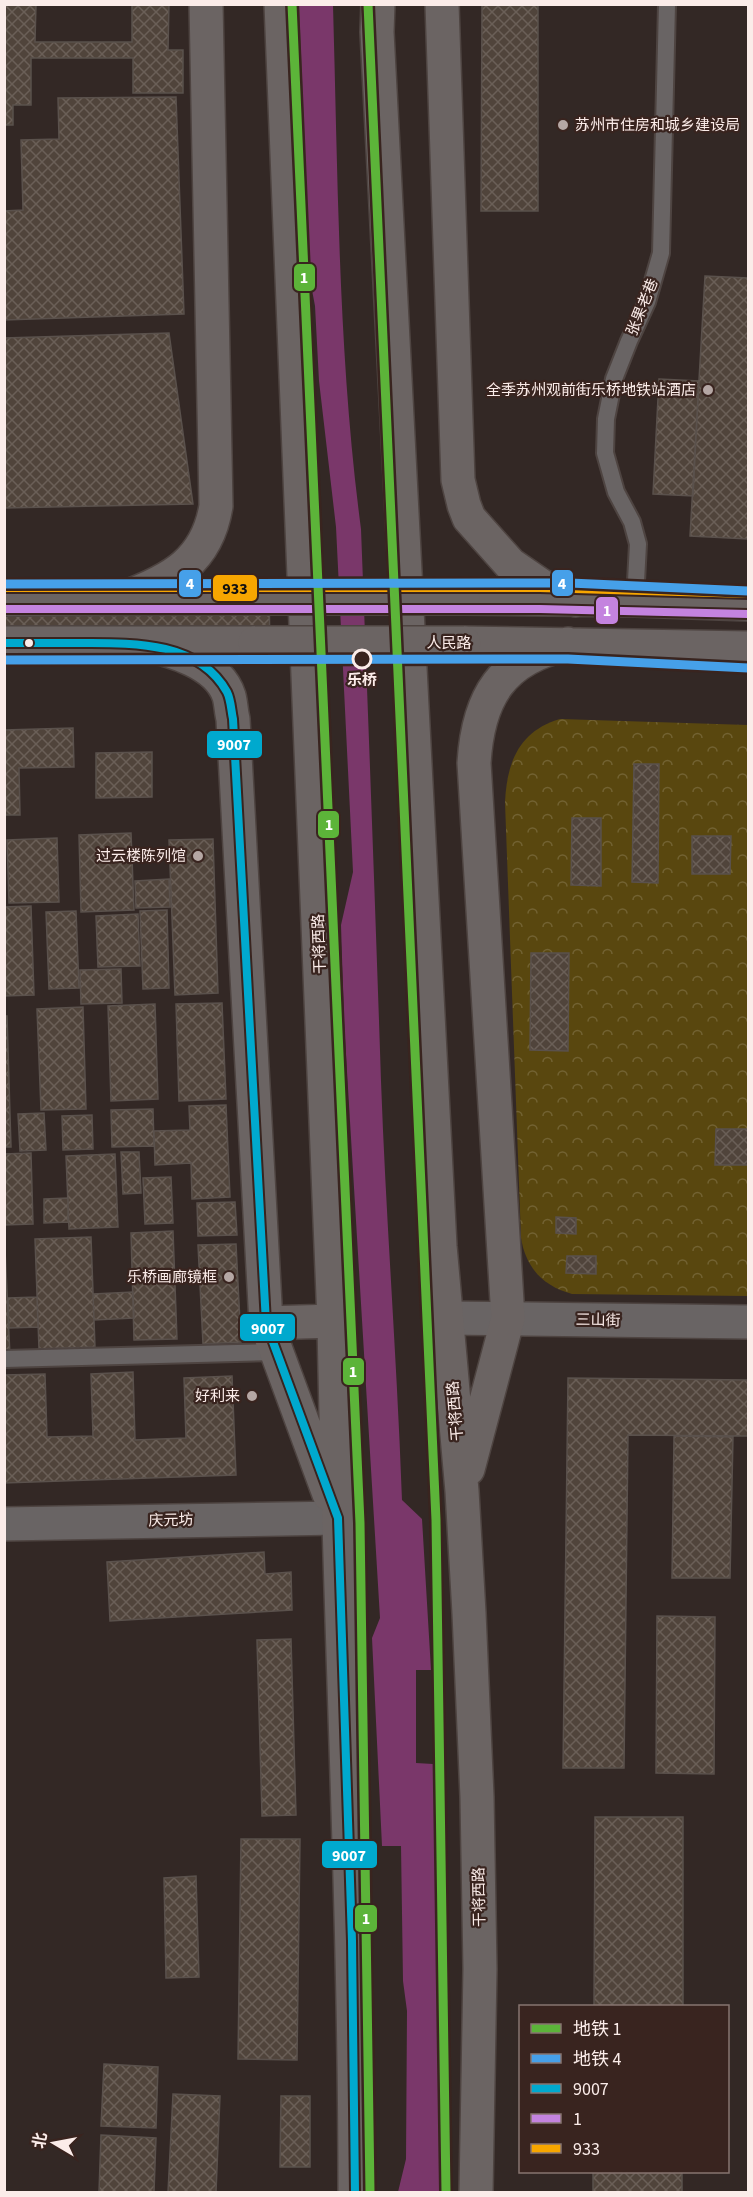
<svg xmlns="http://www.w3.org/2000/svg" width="753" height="2197" font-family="'Source Sans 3','Noto Sans SC',sans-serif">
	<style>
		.park { fill: url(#park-crowns) }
		.water { fill: #7a376a }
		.building { fill: url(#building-cross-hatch); stroke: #5a514c; stroke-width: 1.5 }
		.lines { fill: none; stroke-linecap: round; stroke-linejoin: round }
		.service-casing { stroke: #4e4441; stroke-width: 20 }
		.tertiary-casing { stroke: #4e4441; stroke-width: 36 }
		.primary-casing { stroke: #4e4441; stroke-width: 36 }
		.service { stroke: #696464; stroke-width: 16 }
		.tertiary { stroke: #696464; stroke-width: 33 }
		.primary { stroke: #6b6463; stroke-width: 33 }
		.primary-bridge-casing { stroke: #4e4441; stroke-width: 36; stroke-linecap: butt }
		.primary-bridge { stroke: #6b6463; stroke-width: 33 }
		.bus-1-casing { stroke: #39241f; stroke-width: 12 }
		.bus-2-casing { stroke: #39241f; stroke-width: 12 }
		.bus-3-casing { stroke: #39241f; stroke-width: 12 }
		.bus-1 { stroke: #00a9ce; stroke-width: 8 }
		.bus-2 { stroke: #c483df; stroke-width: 8 }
		.bus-3 { stroke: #f7a600; stroke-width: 8 }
		.metro-1-casing { stroke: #39241f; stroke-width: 14 }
		.metro-2-casing { stroke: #39241f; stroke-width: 14 }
		.metro-1 { stroke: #5cb439; stroke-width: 9 }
		.metro-2 { stroke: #46a0e9; stroke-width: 9 }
		.poi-dot { fill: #b5a7a4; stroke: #39241f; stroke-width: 2 }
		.bus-dot { fill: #fbece9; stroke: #39241f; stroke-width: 2 }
		.stop-dot { fill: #39241f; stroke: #fbece9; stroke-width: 3 }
		.labels { text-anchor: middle; stroke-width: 4.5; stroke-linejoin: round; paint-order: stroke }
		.poi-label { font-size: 15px; fill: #fbece9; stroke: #39241f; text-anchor: end }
		.street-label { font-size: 15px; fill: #fbece9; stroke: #39241f }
		.stop-label { font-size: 15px; font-weight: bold; fill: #fbece9; stroke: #39241f }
		.line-badge { stroke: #39241f; stroke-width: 2 }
		.badge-label { font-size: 16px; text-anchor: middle; font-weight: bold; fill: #fff }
		.pale-badge-label { font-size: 16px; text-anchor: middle; font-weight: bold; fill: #111 }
	</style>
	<defs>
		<pattern id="park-crowns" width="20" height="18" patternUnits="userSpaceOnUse" patternTransform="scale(1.5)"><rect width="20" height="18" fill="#59470f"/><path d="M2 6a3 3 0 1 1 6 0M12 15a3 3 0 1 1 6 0" fill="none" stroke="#726232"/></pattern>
		<pattern id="building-cross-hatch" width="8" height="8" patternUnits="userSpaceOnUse" patternTransform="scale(1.5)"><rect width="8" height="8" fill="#50443b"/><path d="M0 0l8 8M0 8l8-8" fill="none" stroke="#6a5f57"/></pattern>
	</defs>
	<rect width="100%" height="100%" fill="#332825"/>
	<path class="park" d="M560 719 748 725V1296L572 1294C543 1286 526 1268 521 1238L505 802C507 762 519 731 560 719Z"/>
	<path class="water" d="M296 5H333C338 180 338 355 361 529 368 713 375 897 381 1081 386 1220 397 1360 402 1500L422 1519 431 1670H416V1763L433 1764 440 1965V2192H398L406 2159 407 2011 403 1981 401 1846H382L372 1638 380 1618 344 1022 341 925 353 872 336 527 319 381 315 306 306 258Z"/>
	<path class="building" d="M4 4H36L35 42H132V4H169L168 50H183V93H133V58H31V105H13V125H4Z
		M482 4H538V211H481Z
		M176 97 184 314 4 320V211L23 210 21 140 59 139 58 98Z
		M705 276 748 278V539L690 536Z
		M169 333 193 504 4 508V338Z
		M659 379 699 381 693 496 653 494Z
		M269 585 270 657 4 658V587Z
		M73 728 74 767 19 768 20 815H4V730Z
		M152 752V797L96 798V753Z
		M634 764H659L658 883 632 882Z
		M572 818H601V886L571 885Z
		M131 833 134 910 81 912 79 835Z
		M692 836H731L730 874H692Z
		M57 838 59 902 9 903 7 840Z
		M213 839 218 993 175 995 169 840Z
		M169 879 170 907 136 908 135 881Z
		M31 906 34 995 4 996V907Z
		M167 910 169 988 143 989 140 911Z
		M76 911 79 988 49 989 46 912Z
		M138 914 140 966 98 967 96 916Z
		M531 953H569L568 1051 530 1050Z
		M121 969 122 1003 81 1004 80 970Z
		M222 1003 226 1099 179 1101 176 1004Z
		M155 1004 158 1099 111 1101 108 1006Z
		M83 1007 86 1109 41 1110 37 1009Z
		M4 1016H7L11 1147H4Z
		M226 1105 230 1197 192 1199 191 1163 155 1165 154 1131 190 1130 189 1106Z
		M153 1109 154 1146 112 1147 111 1110Z
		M44 1113 46 1150 20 1151 18 1114Z
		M92 1115 93 1149 63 1150 62 1116Z
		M716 1129H748V1165H715Z
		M121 1152H139L141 1193 123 1194Z
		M31 1153 33 1224 4 1225V1154Z
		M115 1154 118 1227 69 1229 66 1156Z
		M171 1177 173 1223 145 1224 143 1178Z
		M68 1198V1222L44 1223V1199Z
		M235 1202 237 1235 198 1236 197 1203Z
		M556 1217 576 1218V1234L556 1233Z
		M4 1228 10 1356H4Z
		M173 1231 177 1339 134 1340 131 1233Z
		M91 1237 95 1347 39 1349 35 1239Z
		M236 1244 241 1342 203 1344 198 1245Z
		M567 1256H596V1274L566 1273Z
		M133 1292 134 1318 94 1320 93 1294Z
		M37 1297 38 1327 9 1328 8 1298Z
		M133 1372 135 1440 186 1438 184 1378 232 1376 236 1475 4 1483V1375L45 1374 47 1437 93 1436 91 1374Z
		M568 1378 748 1380V1436L628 1435 624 1768H563Z
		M674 1436 733 1437 730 1578H672Z
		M264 1552 265 1574 291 1572 292 1610 110 1621 107 1562Z
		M657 1616 715 1617 714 1774 656 1773Z
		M291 1639 296 1815 262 1816 257 1640Z
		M595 1817H683V2006H594Z
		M241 1839H300L297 2060 238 2059Z
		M196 1876 199 1977 166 1978 164 1878Z
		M104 2064 158 2067 156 2128 101 2126Z
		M173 2094 220 2096 216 2192H168Z
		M281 2096H310V2167H280Z
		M101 2135 156 2138 154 2192H99Z
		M593 2172H682V2192H593Z"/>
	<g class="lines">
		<g class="service-casing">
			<path id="service" d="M635 600 638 544 632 522 616 492 605 453 606 419 614 379 629 341 647 302 661 253 667 4
				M4 1359 277 1352"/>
		</g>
		<g class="tertiary-casing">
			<path id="tertiary" d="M447 1318 748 1322
				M4 1524 338 1518"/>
		</g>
		<g class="primary-casing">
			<path id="primary" d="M281 4 334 1321C339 1611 355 1902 355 2192
				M378 4 377 32 440 1246 462 1491 469 1613 477 1797 480 1969 476 2192
				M442 4 458 480 464 505 469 518 510 564 542 586 576 600
				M123 598C172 580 207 561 216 506L206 4
				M463 598 635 600 748 604
				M4 599 253 598
				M4 643H255
				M140 643C170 650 218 662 229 696 231 703 231 711 233 719L266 1323 329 1494
				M464 643 748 648
				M266 1323 334 1321
				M468 1469 508 1318 474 763C478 697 502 658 568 644"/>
		</g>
		<use href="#service" class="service"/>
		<use href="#tertiary" class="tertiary"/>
		<use href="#primary" class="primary"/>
		<g class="primary-bridge-casing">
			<path id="primary-bridge" d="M253 598H463
				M255 643H464"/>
		</g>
		<use href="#primary-bridge" class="primary-bridge"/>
		<g class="bus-1-casing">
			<path id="bus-1" d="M4 643C29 643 54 643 78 643 130 643 198 640 227 692 231 700 231 710 233 719L266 1323 338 1518 352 1941 355 2192"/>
		</g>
		<g class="bus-2-casing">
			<path id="bus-2" d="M4 609H540L748 614"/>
		</g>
		<g class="bus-3-casing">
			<path id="bus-3" d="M4 588H540L748 594"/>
		</g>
		<use href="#bus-1" class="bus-1"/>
		<use href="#bus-2" class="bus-2"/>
		<use href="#bus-3" class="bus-3"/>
		<g class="metro-1-casing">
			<path id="metro-1" d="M292 4 360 1523 370 2192
				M368 4 436 1520 446 2192"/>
		</g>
		<g class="metro-2-casing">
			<path id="metro-2" d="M4 584 570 583 748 591
				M4 660 568 659 748 668"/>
		</g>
		<use href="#metro-1" class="metro-1"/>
		<use href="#metro-2" class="metro-2"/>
	</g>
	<g class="poi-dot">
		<circle cx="563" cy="125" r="6"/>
		<circle cx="708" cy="390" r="6"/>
		<circle cx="198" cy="856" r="6"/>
		<circle cx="229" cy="1277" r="6"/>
		<circle cx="252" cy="1396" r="6"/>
	</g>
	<circle class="bus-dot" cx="29" cy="643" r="5"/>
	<circle class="stop-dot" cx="362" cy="659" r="9"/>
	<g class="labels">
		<g class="poi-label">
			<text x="575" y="130" text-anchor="start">苏州市住房和城乡建设局</text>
			<text x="696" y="395">全季苏州观前街乐桥地铁站酒店</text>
			<text x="186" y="861">过云楼陈列馆</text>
			<text x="217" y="1282">乐桥画廊镜框</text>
			<text x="240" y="1401">好利来</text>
		</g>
		<g class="street-label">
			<text transform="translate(642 307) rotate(-68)" y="5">张果老巷</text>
			<text x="449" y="648">人民路</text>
			<text transform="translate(319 944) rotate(-92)" y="5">干将西路</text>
			<text transform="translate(598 1320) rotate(1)" y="5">三山街</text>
			<text transform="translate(455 1411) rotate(-95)" y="5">干将西路</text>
			<text transform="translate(171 1520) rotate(-1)" y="5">庆元坊</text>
			<text transform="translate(479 1897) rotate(-91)" y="5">干将西路</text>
		</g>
		<g class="stop-label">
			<text x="362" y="685">乐桥</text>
		</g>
	</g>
	<g class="line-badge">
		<rect x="293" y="263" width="23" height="29" rx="6" fill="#5cb439"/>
		<rect x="551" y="569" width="23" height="28" rx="6" fill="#46a0e9"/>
		<rect x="178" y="569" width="24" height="29" rx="6" fill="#46a0e9"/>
		<rect x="212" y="574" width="46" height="28" rx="6" fill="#f7a600"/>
		<rect x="595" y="596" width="24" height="29" rx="6" fill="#c483df"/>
		<rect x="206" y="730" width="57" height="29" rx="6" fill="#00a9ce"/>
		<rect x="317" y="810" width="23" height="29" rx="6" fill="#5cb439"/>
		<rect x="239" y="1313" width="57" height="29" rx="6" fill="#00a9ce"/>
		<rect x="342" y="1357" width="23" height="29" rx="6" fill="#5cb439"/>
		<rect x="321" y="1840" width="57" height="29" rx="6" fill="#00a9ce"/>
		<rect x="354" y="1904" width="24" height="29" rx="6" fill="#5cb439"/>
	</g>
	<g class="badge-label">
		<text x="304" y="283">1</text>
		<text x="562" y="589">4</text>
		<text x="190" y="589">4</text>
		<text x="607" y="616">1</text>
		<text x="234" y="750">9007</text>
		<text x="329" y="830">1</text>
		<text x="268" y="1334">9007</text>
		<text x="353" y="1377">1</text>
		<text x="349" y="1861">9007</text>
		<text x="366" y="1924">1</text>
	</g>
	<g class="pale-badge-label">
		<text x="235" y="594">933</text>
	</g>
	<rect width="753" height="2197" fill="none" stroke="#fbece9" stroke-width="12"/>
	<rect x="519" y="2005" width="210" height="168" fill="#39241f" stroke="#877470" stroke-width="1.5"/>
	<rect x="531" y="2024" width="30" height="9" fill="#5cb439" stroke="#877470" stroke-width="1.5"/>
	<text x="573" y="2035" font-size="18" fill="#fbece9">地铁 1</text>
	<rect x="531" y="2054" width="30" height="9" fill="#46a0e9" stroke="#877470" stroke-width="1.5"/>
	<text x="573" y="2065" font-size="18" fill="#fbece9">地铁 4</text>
	<rect x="531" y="2084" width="30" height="9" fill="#00a9ce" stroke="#877470" stroke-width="1.5"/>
	<text x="573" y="2095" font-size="18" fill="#fbece9">9007</text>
	<rect x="531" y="2114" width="30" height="9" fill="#c483df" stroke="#877470" stroke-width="1.5"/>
	<text x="573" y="2125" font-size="18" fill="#fbece9">1</text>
	<rect x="531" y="2144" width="30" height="9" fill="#f7a600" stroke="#877470" stroke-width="1.5"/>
	<text x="573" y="2155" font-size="18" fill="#fbece9">933</text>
	<g transform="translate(54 2143) rotate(280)" stroke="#39241f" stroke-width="4.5" paint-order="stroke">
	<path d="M0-4.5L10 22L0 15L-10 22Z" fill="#fbece9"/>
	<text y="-9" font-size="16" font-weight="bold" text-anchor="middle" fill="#fbece9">北</text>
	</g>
</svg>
